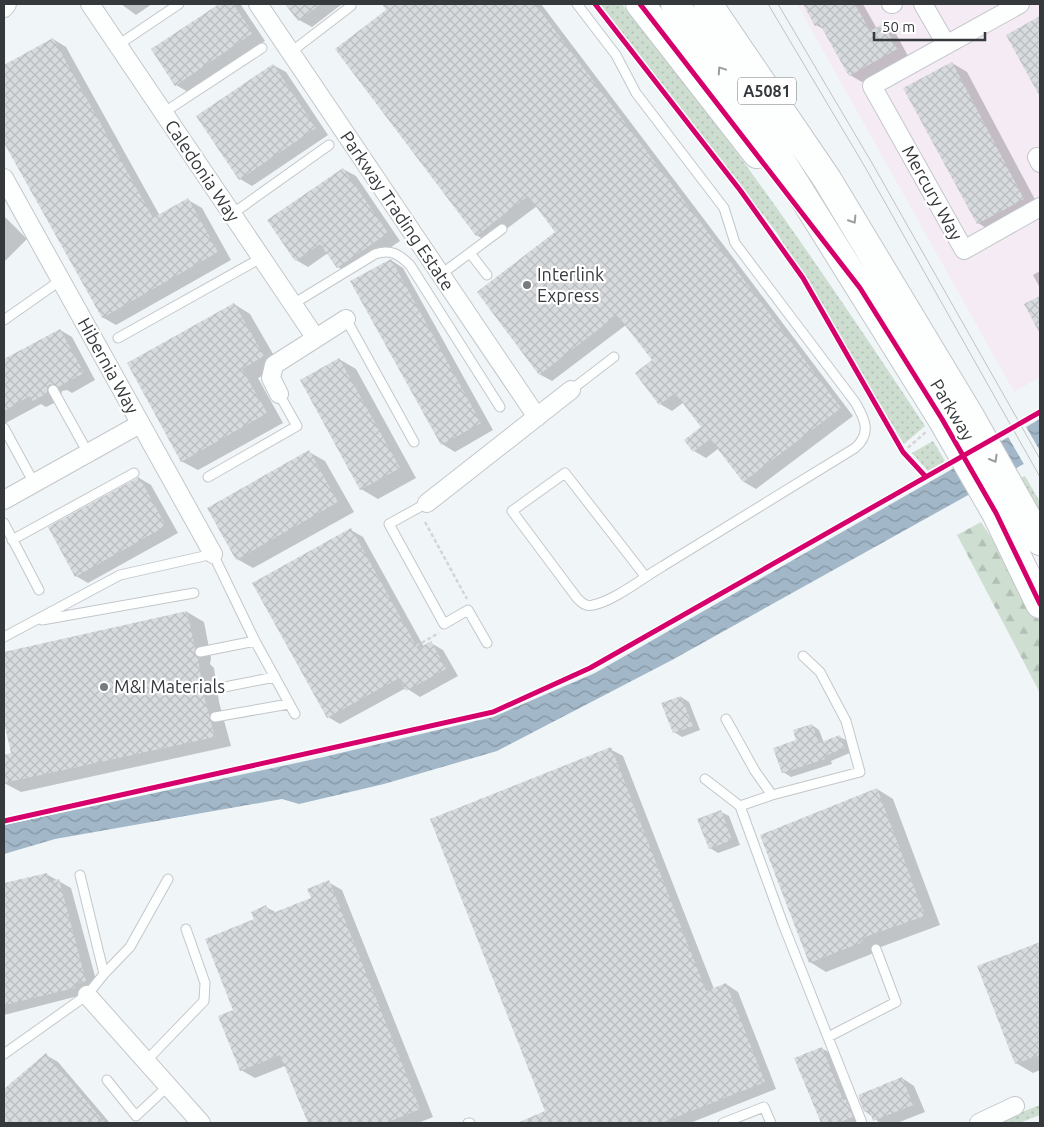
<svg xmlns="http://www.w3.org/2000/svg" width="1044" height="1127" font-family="Ubuntu,sans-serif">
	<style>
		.commercial { fill: #f4ebf5 }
		.green { fill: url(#green-dots) }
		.forest { fill: url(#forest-firs) }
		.water { fill: url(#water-waves) }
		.pier { fill: #f0f5f8 }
		.shadow { fill: #0003 }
		.building { fill: url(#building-cross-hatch) }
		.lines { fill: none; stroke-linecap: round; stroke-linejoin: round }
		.service-casing { stroke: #c4c7ca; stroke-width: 11 }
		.minor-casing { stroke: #c4c7ca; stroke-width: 20 }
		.trunk-casing { stroke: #c4c7ca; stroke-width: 30 }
		.path { stroke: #d4d5d6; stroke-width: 2.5; stroke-dasharray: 4 2.5; stroke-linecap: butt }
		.service { stroke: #fdfefe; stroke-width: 9 }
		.minor { stroke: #fdfefe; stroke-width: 18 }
		.trunk { stroke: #fdfefe; stroke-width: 28 }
		.tram { stroke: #c1c3c3; stroke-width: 1 }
		.cycleway-casing { stroke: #fff; stroke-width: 8 }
		.cycleway { stroke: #d6006c; stroke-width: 5 }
		.oneway { stroke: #9a9c9d }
		.poi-dot { fill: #777b7e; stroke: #fff; stroke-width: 2 }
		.labels { text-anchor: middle; stroke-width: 4.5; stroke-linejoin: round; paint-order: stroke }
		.shield { fill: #fff; stroke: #727476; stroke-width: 1 }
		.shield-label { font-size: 16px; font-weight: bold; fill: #36393c }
		.street-label { font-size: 18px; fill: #36393c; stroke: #fff }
		.poi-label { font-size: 18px; fill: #36393c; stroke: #fff; text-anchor: start }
	</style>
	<defs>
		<pattern id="green-dots" width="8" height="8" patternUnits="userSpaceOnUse" patternTransform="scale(1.25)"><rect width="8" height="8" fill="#cdddd0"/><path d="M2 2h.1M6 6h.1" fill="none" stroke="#b1beb4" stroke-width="1.8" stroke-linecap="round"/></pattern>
		<pattern id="forest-firs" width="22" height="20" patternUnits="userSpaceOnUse" patternTransform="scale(1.25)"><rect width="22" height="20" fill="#cedfd2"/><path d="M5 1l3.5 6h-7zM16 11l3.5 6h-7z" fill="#b2c0b5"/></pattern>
		<pattern id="water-waves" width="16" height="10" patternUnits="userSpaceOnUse" patternTransform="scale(1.25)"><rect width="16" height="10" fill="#a2b7c8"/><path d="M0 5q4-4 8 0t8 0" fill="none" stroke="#8596a4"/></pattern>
		<pattern id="building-cross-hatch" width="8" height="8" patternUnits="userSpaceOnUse" patternTransform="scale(1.25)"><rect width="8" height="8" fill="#d8dbdd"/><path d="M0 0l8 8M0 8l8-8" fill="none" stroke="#babdbf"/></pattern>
	</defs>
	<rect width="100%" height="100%" fill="#f0f5f8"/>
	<path class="commercial" d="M797 4H1040V377L1014 392Z"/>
	<path class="green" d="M600 4H622C732 138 829 281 925 426L904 444 777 233Z
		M933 441 945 461 928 471 912 453Z
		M1025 476 1040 502V525L1016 480Z
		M1040 1105V1115L1019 1123H1003L1009 1117Z"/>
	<path class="forest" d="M981 522 1024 588 1040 623V693L957 535Z"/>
	<path class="water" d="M1040 419V455L672 660 497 751 384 784 299 804 282 799 55 839 4 854V825L315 759 493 717 595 673Z"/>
	<path class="pier" d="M1025 425 1040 451V458L1025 466 1007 435Z"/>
	<path class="shadow" d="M121 4H152L136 15Z
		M221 4 241 5 265 41 188 92 176 85 152 49Z
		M287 4H342L312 27 299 20Z
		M383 4H541L853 416 756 489 744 482 719 448 706 458 694 451 703 427 684 402 672 411 660 404 653 360 626 325 552 381 539 374 557 233 537 206 489 242 476 235 388 10Z
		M804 4H863L877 29 883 25 895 32 908 56 862 82 850 75 825 30 816 25Z
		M1040 17V94L1008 35Z
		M53 39 66 47 160 216 188 200 202 208 231 260 116 325 102 317 4 140V67Z
		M952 63 967 72 1039 207 993 232 978 223Z
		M273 65 286 72 328 135 252 186 240 179Z
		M343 169 356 176 400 241 350 275 338 267 328 253 308 267 296 260Z
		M4 216 27 239 4 262Z
		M391 260 403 268 493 430 455 452 442 444 352 282Z
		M1040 271V288L1033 275Z
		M234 304 250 314 280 366 258 378 283 423 198 470 181 461Z
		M60 330 72 337 95 380 72 393 67 390 62 391 60 400 46 407 41 404 4 424V361Z
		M339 359 356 369 416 478 378 499 361 489Z
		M309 452 325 461 354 512 253 568 237 559Z
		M139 478 151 485 178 533 88 583 76 576Z
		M351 530 363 537 424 647 431 643 443 650 458 676 420 697 406 688 340 724 328 717Z
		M187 612 204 622 211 658 210 664 214 668 219 702 231 746 21 792 4 783V756L12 754 4 716V653Z
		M681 697 689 702 700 730 682 737 674 732Z
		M812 725 819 730 824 743 840 737 848 741 852 752 831 761 832 764 791 777 783 772 798 740Z
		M610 749 623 756 714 989 726 984 738 992 776 1089 690 1123H525L524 1121 547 1112Z
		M877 789 893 799 940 925 878 948 879 951 826 972 810 962Z
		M721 812 729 816 740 845 718 853 710 848Z
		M46 874 71 888 98 987 86 994 4 1015V884Z
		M328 882 342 890 433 1117 418 1123H309L285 1066 255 1078 241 1070 235 1010 256 920 266 907 277 913 312 899Z
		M1040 943V1070L1033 1073 1016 1063 979 967Z
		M821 1048 834 1055 864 1123H822L796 1058Z
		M46 1055 58 1062 110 1123H4V1091Z
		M902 1078 914 1086 925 1112 897 1123H880L865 1111 859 1095Z"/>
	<path class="building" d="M219 4H233L253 33 175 86 151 49Z
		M285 4H321L298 21Z
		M382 4H535L841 408 743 482 710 439 693 452 684 440 701 427 675 393 659 405 635 373 652 360 617 315 539 375 477 292 555 232 528 196 476 236 335 49 386 10Z
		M803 4H855L870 31 883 24 897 49 849 76 819 23 815 26Z
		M1040 16V97L1006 35Z
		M53 38 153 218 188 198 218 252 102 318 4 143V65Z
		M952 62 1024 199 977 224 903 88Z
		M273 64 316 128 239 180 196 116Z
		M343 168 388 233 337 268 320 244 295 261 267 220Z
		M391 259 481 423 441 445 350 281Z
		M1040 296V334L1024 304Z
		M234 303 264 356 242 369 267 413 181 462 127 363Z
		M60 329 84 373 58 387 50 384 47 387V393L33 401 30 396 4 411V359Z
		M339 358 400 468 360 490 300 380Z
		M309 450 338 502 236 560 207 508Z
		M139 477 166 526 75 577 48 527Z
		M351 528 418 649 431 641 446 669 406 691 399 678 327 718 252 583Z
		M187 611 195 648 194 654 198 658 203 692 215 737 4 783V755L11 753 4 722V652Z
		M681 696 693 726 673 733 661 703Z
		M812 724 819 743 840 735 845 748 824 756 825 759 782 773 773 748 796 740 793 730Z
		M611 747 706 991 726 983 765 1082 661 1123H517L545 1111 430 819Z
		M877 788 925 916 862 938 863 942 809 963 760 835Z
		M721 810 732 840 709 849 697 819Z
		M47 873 49 882 59 879 86 981 74 984 75 988 4 1005V883Z
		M329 880 420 1109 386 1123H308L280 1055 240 1071 218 1016 233 1010 205 939 254 919 251 912 266 905 270 914 311 898 307 889Z
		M1040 942V1055L1015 1064 977 966Z
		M822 1047 843 1100 846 1099 853 1117 838 1123H821L794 1058Z
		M46 1053 105 1123H4V1089Z
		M902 1077 913 1105 873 1121 869 1110 864 1112 858 1095Z"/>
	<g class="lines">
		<g class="service-casing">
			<path id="service" d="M577 4 616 55 636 93 724 208 735 243 855 402C865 419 872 433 855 448 791 487 727 526 663 566 644 577 614 601 593 605 586 607 582 603 577 598L512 511 565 473 645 576
				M118 45 179 4
				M291 52 351 6
				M163 113 262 48
				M232 214 329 145
				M470 253 487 275
				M440 275 502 229
				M293 304 375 254C391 249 399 254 410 265L500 407
				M346 319 414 442
				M4 320 61 280
				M118 338 261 258
				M53 390 88 453
				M571 390 614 357
				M4 428 34 483
				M208 477 297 426 279 394
				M427 503 389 524 444 624 468 610 487 643
				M4 523 39 590
				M12 540 134 473
				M42 620 194 593
				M4 637 120 575 213 554 255 641 295 714
				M200 652 255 641
				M803 656 820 672 846 721 860 772 772 795 740 806 783 924 862 1123
				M209 690 275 677
				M215 717 289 704
				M726 719 755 771 772 795
				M705 779 740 806
				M104 974 130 947 168 879
				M828 1037 896 1002 876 949
				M4 1054 87 995 104 974 80 875
				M147 1060 204 1001 205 983 186 929
				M107 1080 136 1116 168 1086
				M468 1123H470
				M723 1123 764 1107 771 1123"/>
		</g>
		<g class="minor-casing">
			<path id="minor" d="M90 4 315 337
				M258 4 537 417
				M891 4H893
				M923 4 946 44
				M1020 4 872 86 964 250 1040 207
				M4 8 7 4
				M1037 157 1040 163
				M4 178 213 554
				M279 394 271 378 274 365 346 319
				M4 500 140 424
				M427 503 571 390
				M87 995 201 1123
				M979 1123 1015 1106"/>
		</g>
		<g class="trunk-casing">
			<path id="trunk" d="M640 4 757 154
				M675 4 759 126 942 419 996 513 1040 604
				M708 4 827 179 971 418 1040 541"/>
		</g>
		<path class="path" d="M903 452 927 431
			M425 522 467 599
			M416 646 439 633"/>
		<use href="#service" class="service"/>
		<use href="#minor" class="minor"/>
		<use href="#trunk" class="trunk"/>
		<path class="tram" d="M768 4 865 167 1040 477
			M778 4 872 163 1040 459"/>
		<g class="cycleway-casing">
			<path id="cycleway" d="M595 4 740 190 803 278 903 452 926 477
				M640 4 860 288 942 419 996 513 1040 604
				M4 821 493 712 590 668 1040 412"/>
		</g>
		<use href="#cycleway" class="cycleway"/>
	</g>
	<defs><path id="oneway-chevron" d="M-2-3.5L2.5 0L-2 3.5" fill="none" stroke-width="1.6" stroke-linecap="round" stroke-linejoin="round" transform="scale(1.25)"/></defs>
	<g class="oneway">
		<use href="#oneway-chevron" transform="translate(721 70) rotate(-124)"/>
		<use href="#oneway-chevron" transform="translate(853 220) rotate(58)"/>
		<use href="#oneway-chevron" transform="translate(994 459) rotate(60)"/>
	</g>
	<g class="poi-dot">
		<circle cx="527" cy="285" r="5"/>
		<circle cx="104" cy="687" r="5"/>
	</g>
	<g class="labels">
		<rect class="shield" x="738" y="77.5" width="58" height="27" rx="4"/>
		<g class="shield-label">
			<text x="767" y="97">A5081</text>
		</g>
		<g class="street-label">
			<text transform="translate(202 171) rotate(56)" y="6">Caledonia Way</text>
			<text transform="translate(932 193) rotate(61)" y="6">Mercury Way</text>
			<text transform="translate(397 211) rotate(56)" y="6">Parkway Trading Estate</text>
			<text transform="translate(108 366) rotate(61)" y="6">Hibernia Way</text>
			<text transform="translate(952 410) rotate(59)" y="6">Parkway</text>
		</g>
		<g class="poi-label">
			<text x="537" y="281">Interlink<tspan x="537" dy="21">Express</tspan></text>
			<text x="114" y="693">M&amp;I Materials</text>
		</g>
	</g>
	<rect width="1044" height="1127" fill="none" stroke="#36393c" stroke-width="10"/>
	<path d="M874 32v8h111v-8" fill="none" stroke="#36393c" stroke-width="2.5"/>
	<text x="882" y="32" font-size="15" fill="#36393c" stroke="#ffffff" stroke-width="4" paint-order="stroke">50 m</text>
</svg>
